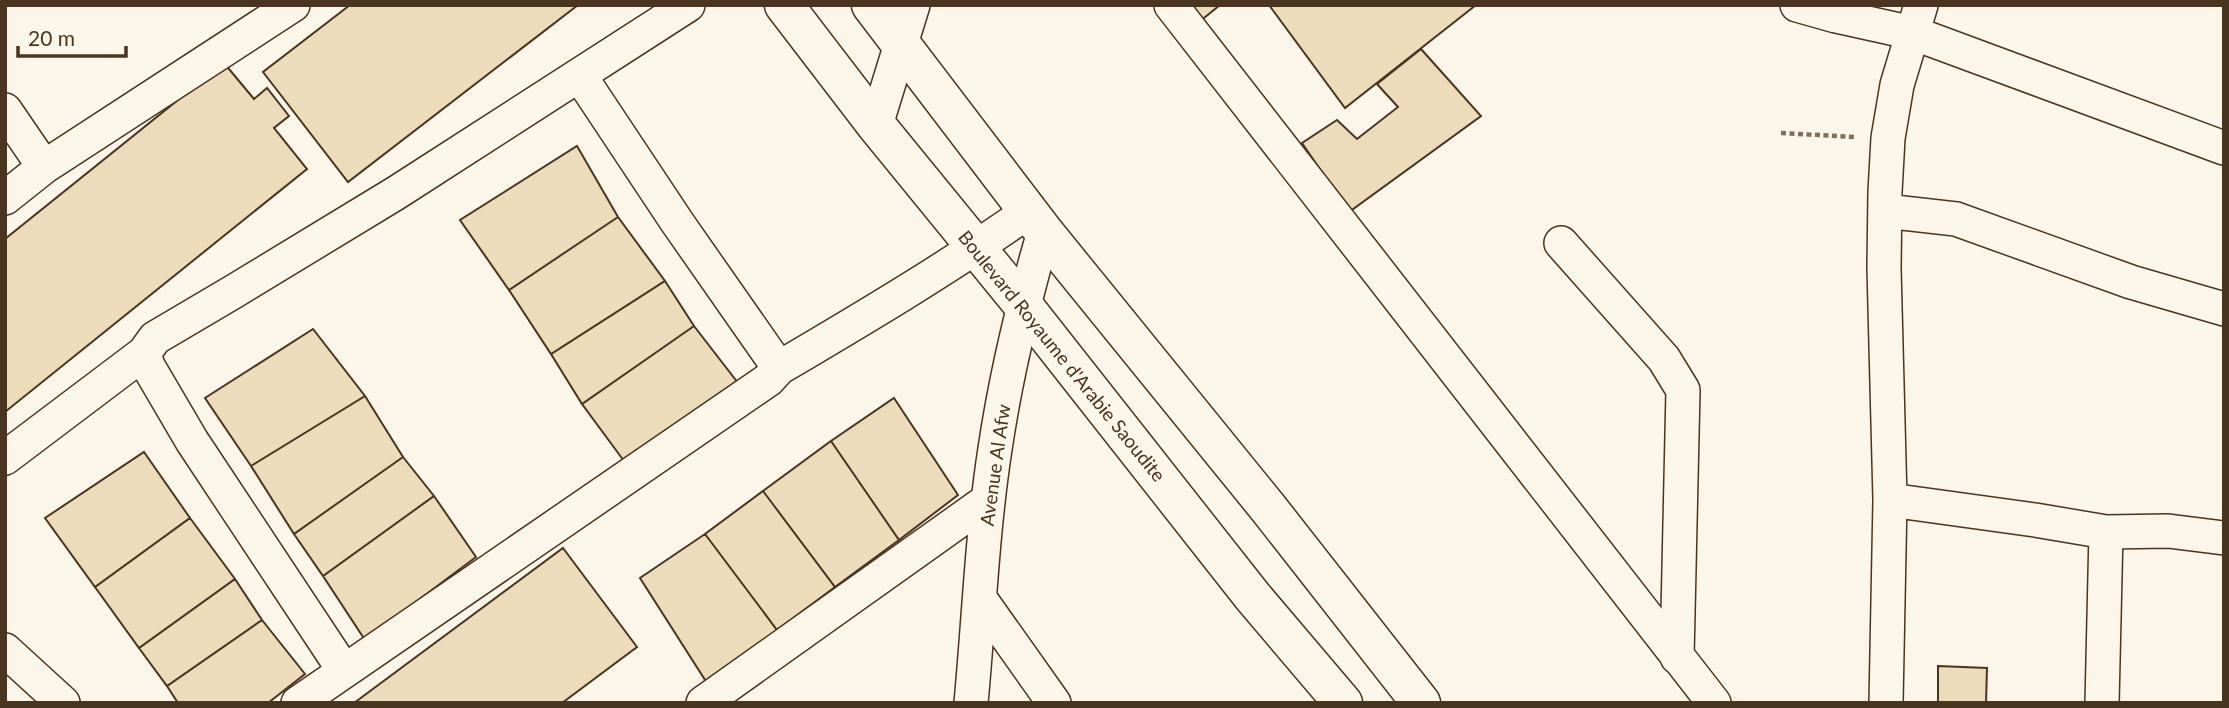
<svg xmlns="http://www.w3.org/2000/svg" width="2229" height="708" font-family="Lato,sans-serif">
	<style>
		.building { fill: #ecdcbc; stroke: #4a3520; stroke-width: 2 }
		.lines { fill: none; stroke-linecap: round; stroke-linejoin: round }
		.minor-casing { stroke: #4a3520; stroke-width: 36 }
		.secondary-casing { stroke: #4a3520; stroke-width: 41 }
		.path { stroke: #7f6f5c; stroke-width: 4.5; stroke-dasharray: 5 3.5; stroke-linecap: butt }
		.minor { stroke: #fbf6e9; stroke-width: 33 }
		.secondary { stroke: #fbf6e9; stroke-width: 38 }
		.labels { text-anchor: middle; stroke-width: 5; stroke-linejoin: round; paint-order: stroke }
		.street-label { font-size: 19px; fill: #4a3520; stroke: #fbf6e9 }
	</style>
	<rect width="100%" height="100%" fill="#fbf6e9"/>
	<path class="building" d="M350 5H578L348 182 263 72Z
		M1188 5H1220L1199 22Z
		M1269 5H1476L1345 108Z
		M1421 49 1481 116 1349 212 1302 143 1337 120 1357 139 1398 107 1377 84Z
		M224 63 254 99 267 88 289 116 274 128 307 169 5 412V239Z
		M577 146 618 217 509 290 460 220Z
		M618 217 665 281 551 354 509 290Z
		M665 281 694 326 582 404 551 354Z
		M694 326 738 383 624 461 582 404Z
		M313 329 365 396 251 466 205 398Z
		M365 396 403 457 294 534 251 466Z
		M894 398 958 495 899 540 831 441Z
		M831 441 899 540 835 587 763 491Z
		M144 452 190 518 95 587 45 518Z
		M403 457 434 496 323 576 294 534Z
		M763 491 835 587 777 630 705 534Z
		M434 496 476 557 365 640 323 576Z
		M190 518 235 579 139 648 95 587Z
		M705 534 777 630 707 683 640 578Z
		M563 548 637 647 562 703H354Z
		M235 579 262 620 167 686 139 648Z
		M262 620 305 674 268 703H178L167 686Z
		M1938 666 1987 668 1986 703H1938Z"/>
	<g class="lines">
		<g class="minor-casing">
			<path id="minor" d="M1171 5 1714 703
				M1797 5 1836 16 1913 33 2224 148
				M580 76 677 222 779 368
				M5 110 44 167
				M876 125 913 5
				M5 198 44 167 293 5
				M1885 211 1956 219 2131 282 2224 309
				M1561 243 1664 359 1683 390 1677 657
				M144 353 148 366 192 441 343 669
				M5 458 144 353 155 338 233 292 396 193 688 5
				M1890 500 2035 520 2106 532 2168 531 2224 538
				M981 600 1054 703
				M5 650 63 703
				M298 703 768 380 779 368C864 318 948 268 1029 211
				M703 703 988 500
				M971 703C979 618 982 533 995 449 1006 375 1023 304 1044 232
				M1886 703 1890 500 1884 268 1885 192 1888 138 1897 85 1921 5
				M2102 703 2106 532"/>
		</g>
		<g class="secondary-casing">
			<path id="secondary" d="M784 5 876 125 1023 305 1253 597 1343 703
				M871 5 1044 232 1269 509 1421 703"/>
		</g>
		<path class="path" d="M1781 133 1855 137"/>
		<use href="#minor" class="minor"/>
		<use href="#secondary" class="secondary"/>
	</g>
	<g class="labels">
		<g class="street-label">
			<text transform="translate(1062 356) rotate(51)" y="7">Boulevard Royaume d'Arabie Saoudite</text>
			<text transform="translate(995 465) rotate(-82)" y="7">Avenue Al Afw</text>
		</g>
	</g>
	<rect width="2229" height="708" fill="none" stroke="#4a3520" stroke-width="14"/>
	<path d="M18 46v10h108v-10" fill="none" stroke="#4a3520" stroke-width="3.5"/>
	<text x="28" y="46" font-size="21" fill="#4a3520" stroke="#fbf6e9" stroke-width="5" paint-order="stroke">20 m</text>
</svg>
